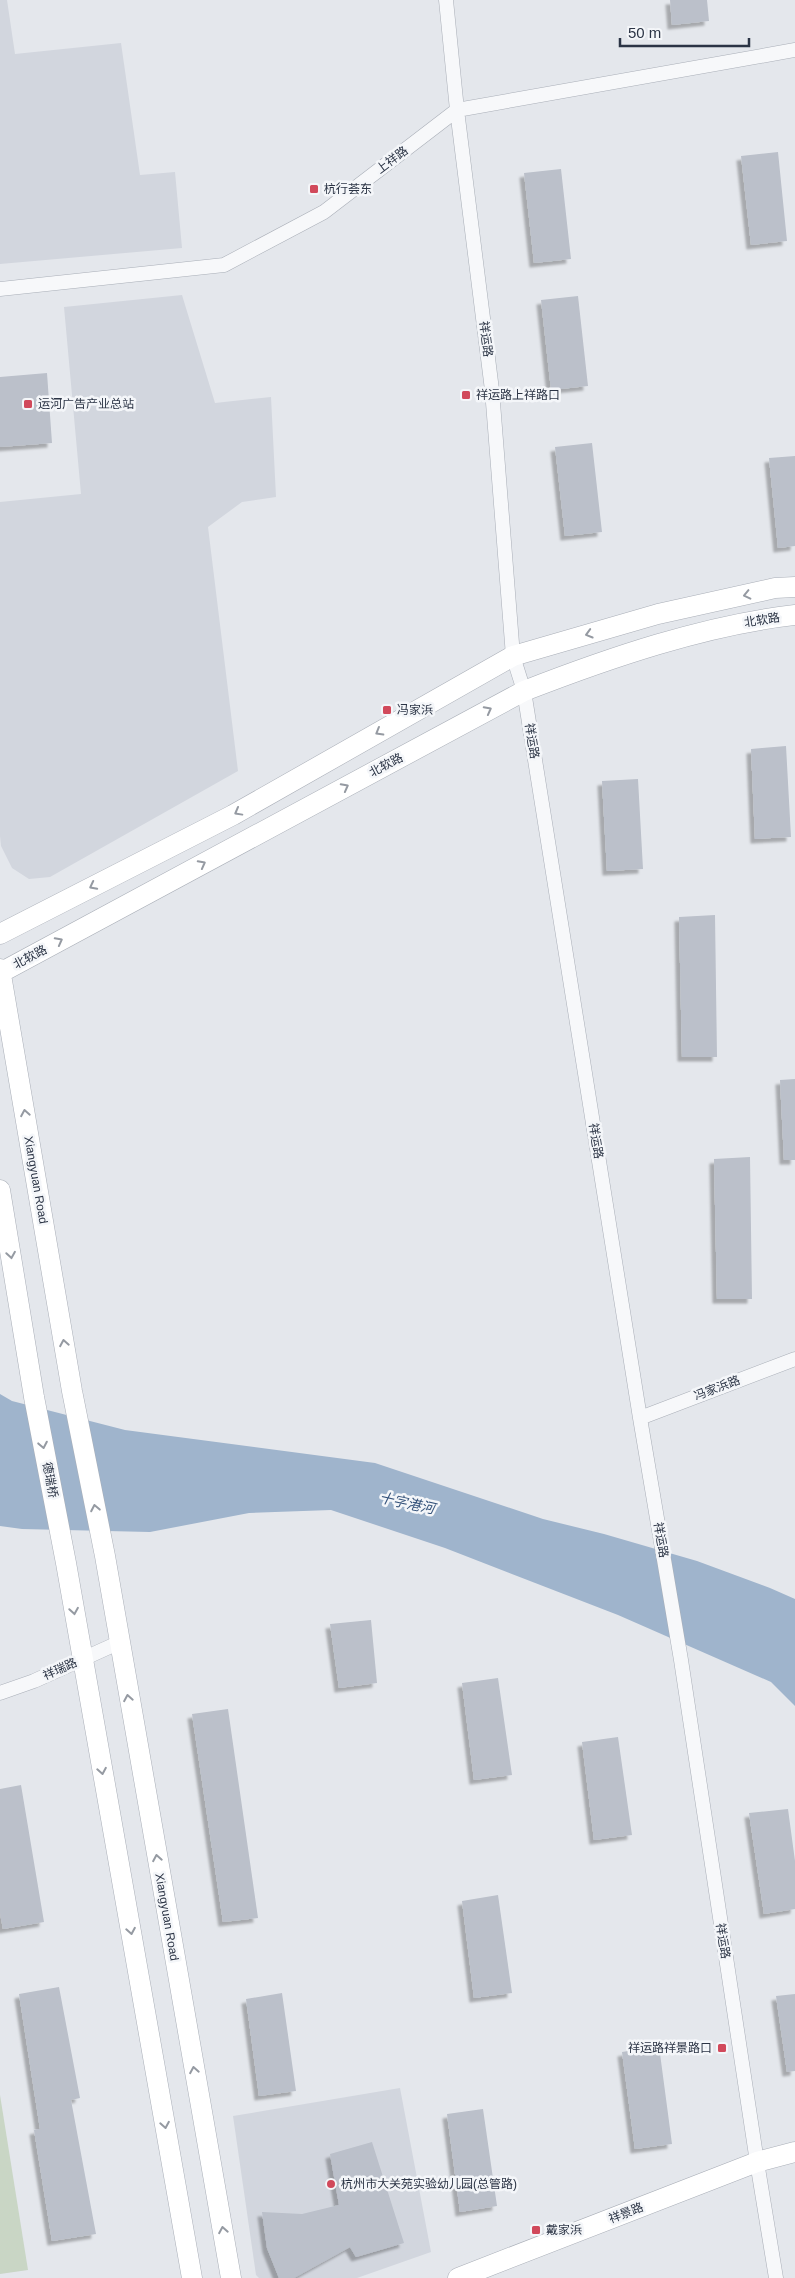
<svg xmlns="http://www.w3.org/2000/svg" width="795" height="2278" font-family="Helvetica,'Noto Sans SC',sans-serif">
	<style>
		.built { fill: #d2d6de }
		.green { fill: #c9d6c5 }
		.water { fill: #9fb4cc }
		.building { fill: #bbc0ca; filter: url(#shadow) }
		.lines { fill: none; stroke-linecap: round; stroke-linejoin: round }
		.street-casing { stroke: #a9aeb7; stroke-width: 15 }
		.secondary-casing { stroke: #a9aeb7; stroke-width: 21 }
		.street { stroke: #f7f8fa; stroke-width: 14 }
		.secondary { stroke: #fff; stroke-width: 20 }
		.oneway { stroke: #959aa2 }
		.poi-dot { fill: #d1495b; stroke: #f4f6f9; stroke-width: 2 }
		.labels { text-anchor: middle; stroke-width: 5; stroke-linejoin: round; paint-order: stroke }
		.street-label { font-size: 12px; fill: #2b3445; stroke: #f4f6f9 }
		.poi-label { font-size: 12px; fill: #2b3445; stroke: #f4f6f9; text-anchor: start }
		.water-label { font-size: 14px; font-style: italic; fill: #34527a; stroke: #f4f6f9 }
	</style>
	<defs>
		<filter id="shadow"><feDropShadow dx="-4.5" dy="4.5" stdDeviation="1" flood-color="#0004"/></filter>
	</defs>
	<rect width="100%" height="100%" fill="#e4e7ec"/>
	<path class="built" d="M0 0H7L15 54 121 43 140 175 175 172 182 248 0 264Z
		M182 295 215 403 271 397 276 497 242 502 208 527 238 771 50 877 29 879 12 868 1 846 0 836V502L81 494 64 307Z
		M400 2088 431 2252 357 2278H259L256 2275 233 2116Z"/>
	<path class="green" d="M0 2095 28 2270 0 2274Z"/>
	<path class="water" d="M0 1394 12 1401 125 1430 375 1463 543 1519 604 1534 697 1561 770 1588 795 1599V1706L771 1682 618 1615 445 1548 331 1510 249 1513 150 1532 22 1529 0 1526Z"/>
	<path class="building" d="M670 0H707L709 21 672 25Z
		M778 152 787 241 751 245 741 156Z
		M561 169 571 259 534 263 524 173Z
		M578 296 588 386 551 390 541 300Z
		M47 373 52 443 0 447V377Z
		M592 443 602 532 565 536 555 447Z
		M795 456V546L778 548 769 458Z
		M786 746 791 837 755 839 751 749Z
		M638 779 643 869 607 871 602 781Z
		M715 915 717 1057H682L679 917Z
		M795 1079V1160H784L780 1080Z
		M750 1157 752 1299H717L714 1159Z
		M371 1620 377 1683 339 1688 330 1624Z
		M498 1678 512 1775 474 1780 462 1683Z
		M228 1709 258 1918 223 1922 192 1714Z
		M618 1737 632 1835 594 1840 582 1742Z
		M21 1785 44 1922 3 1929 0 1913V1789Z
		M788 1809 795 1861V1909L764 1914 749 1813Z
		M498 1895 512 1993 474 1998 462 1901Z
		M59 1987 80 2098 71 2100 96 2234 52 2241 34 2130 40 2129 19 1994Z
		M282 1993 296 2091 259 2096 246 1999Z
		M795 1994V2071L787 2072 776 1996Z
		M659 2046 672 2144 635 2149 622 2052Z
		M483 2109 497 2206 460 2212 447 2114Z
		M372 2142 404 2243 356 2257 350 2247 294 2278H279L267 2248 262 2212 302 2214 339 2205 330 2154Z"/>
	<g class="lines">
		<g class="street-casing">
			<path id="street" d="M446 0 457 110 492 390 513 656 524 691 640 1418 681 1660 757 2162 776 2278
				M0 289 224 265 324 212 457 110 795 50
				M640 1418 795 1359
				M0 1693 34 1681 118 1643"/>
		</g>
		<g class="secondary-casing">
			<path id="secondary" d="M0 934 233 815 513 656 658 614 775 588 795 587
				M0 969 72 1391 105 1556 231 2278
				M0 973 524 691C609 658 705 625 795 615
				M0 1190 34 1397 66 1563 192 2278
				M458 2278 757 2162 795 2152"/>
		</g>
		<use href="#street" class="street"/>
		<use href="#secondary" class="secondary"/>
	</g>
	<defs><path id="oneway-chevron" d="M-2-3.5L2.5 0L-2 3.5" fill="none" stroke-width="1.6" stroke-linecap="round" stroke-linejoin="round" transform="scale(1.25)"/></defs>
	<g class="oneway">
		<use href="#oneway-chevron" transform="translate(747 595) rotate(167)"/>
		<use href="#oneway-chevron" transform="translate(589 634) rotate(164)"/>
		<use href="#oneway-chevron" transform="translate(488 710) rotate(-28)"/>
		<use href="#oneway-chevron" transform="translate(379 732) rotate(150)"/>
		<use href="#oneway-chevron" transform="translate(345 787) rotate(-28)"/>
		<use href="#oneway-chevron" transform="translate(238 812) rotate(151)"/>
		<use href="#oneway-chevron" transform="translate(202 864) rotate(-28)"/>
		<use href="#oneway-chevron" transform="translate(93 886) rotate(153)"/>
		<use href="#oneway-chevron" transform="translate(59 941) rotate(-28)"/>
		<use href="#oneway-chevron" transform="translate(25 1113) rotate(-100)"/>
		<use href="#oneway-chevron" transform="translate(11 1255) rotate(81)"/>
		<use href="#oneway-chevron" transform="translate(64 1343) rotate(-100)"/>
		<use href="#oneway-chevron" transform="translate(43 1445) rotate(79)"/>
		<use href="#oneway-chevron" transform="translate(95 1508) rotate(-101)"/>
		<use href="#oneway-chevron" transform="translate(74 1611) rotate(81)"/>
		<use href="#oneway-chevron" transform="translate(128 1698) rotate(-100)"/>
		<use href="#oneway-chevron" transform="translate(102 1771) rotate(80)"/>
		<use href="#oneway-chevron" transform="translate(157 1858) rotate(-100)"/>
		<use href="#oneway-chevron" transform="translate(131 1931) rotate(80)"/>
		<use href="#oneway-chevron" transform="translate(194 2070) rotate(-100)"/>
		<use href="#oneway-chevron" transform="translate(165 2125) rotate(80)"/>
		<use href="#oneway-chevron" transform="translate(223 2230) rotate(-100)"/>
	</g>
	<g class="poi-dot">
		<rect x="309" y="184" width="10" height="10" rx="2.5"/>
		<rect x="461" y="390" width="10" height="10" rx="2.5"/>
		<rect x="23" y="399" width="10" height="10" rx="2.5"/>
		<rect x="382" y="705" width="10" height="10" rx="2.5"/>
		<rect x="717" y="2043" width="10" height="10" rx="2.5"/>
		<circle cx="331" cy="2184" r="5"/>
		<rect x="531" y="2225" width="10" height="10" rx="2.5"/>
	</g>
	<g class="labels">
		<g class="street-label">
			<text transform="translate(392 160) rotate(-37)" y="4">上祥路</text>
			<text transform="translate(486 339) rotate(83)" y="4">祥运路</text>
			<text transform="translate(762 620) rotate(-9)" y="4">北软路</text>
			<text transform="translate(532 741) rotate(81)" y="4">祥运路</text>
			<text transform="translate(386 765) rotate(-28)" y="4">北软路</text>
			<text transform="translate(30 957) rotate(-28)" y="4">北软路</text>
			<text transform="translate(596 1141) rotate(81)" y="4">祥运路</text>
			<text transform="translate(36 1180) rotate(80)" y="4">Xiangyuan Road</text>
			<text transform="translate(717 1388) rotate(-21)" y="4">冯家浜路</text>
			<text transform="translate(50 1480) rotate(79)" y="4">德瑞桥</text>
			<text transform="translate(661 1540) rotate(80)" y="4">祥运路</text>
			<text transform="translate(60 1669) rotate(-24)" y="4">祥瑞路</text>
			<text transform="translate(167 1917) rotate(80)" y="4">Xiangyuan Road</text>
			<text transform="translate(723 1941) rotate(81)" y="4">祥运路</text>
			<text transform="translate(626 2213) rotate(-21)" y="4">祥景路</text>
		</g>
		<g class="poi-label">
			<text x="324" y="193">杭行荟东</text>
			<text x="476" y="399">祥运路上祥路口</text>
			<text x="38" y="408">运河广告产业总站</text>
			<text x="397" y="714">冯家浜</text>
			<text x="712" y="2052" text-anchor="end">祥运路祥景路口</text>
			<text x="341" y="2188">杭州市大关苑实验幼儿园(总管路)</text>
			<text x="546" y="2234">戴家浜</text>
		</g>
		<g class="water-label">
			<text transform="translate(407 1503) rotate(12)" y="5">十字港河</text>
		</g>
	</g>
	<path d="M620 38v8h129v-8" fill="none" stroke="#2b3445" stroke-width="2.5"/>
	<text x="628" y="38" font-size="15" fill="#2b3445" stroke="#f4f6f9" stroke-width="4" paint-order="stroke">50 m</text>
</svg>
